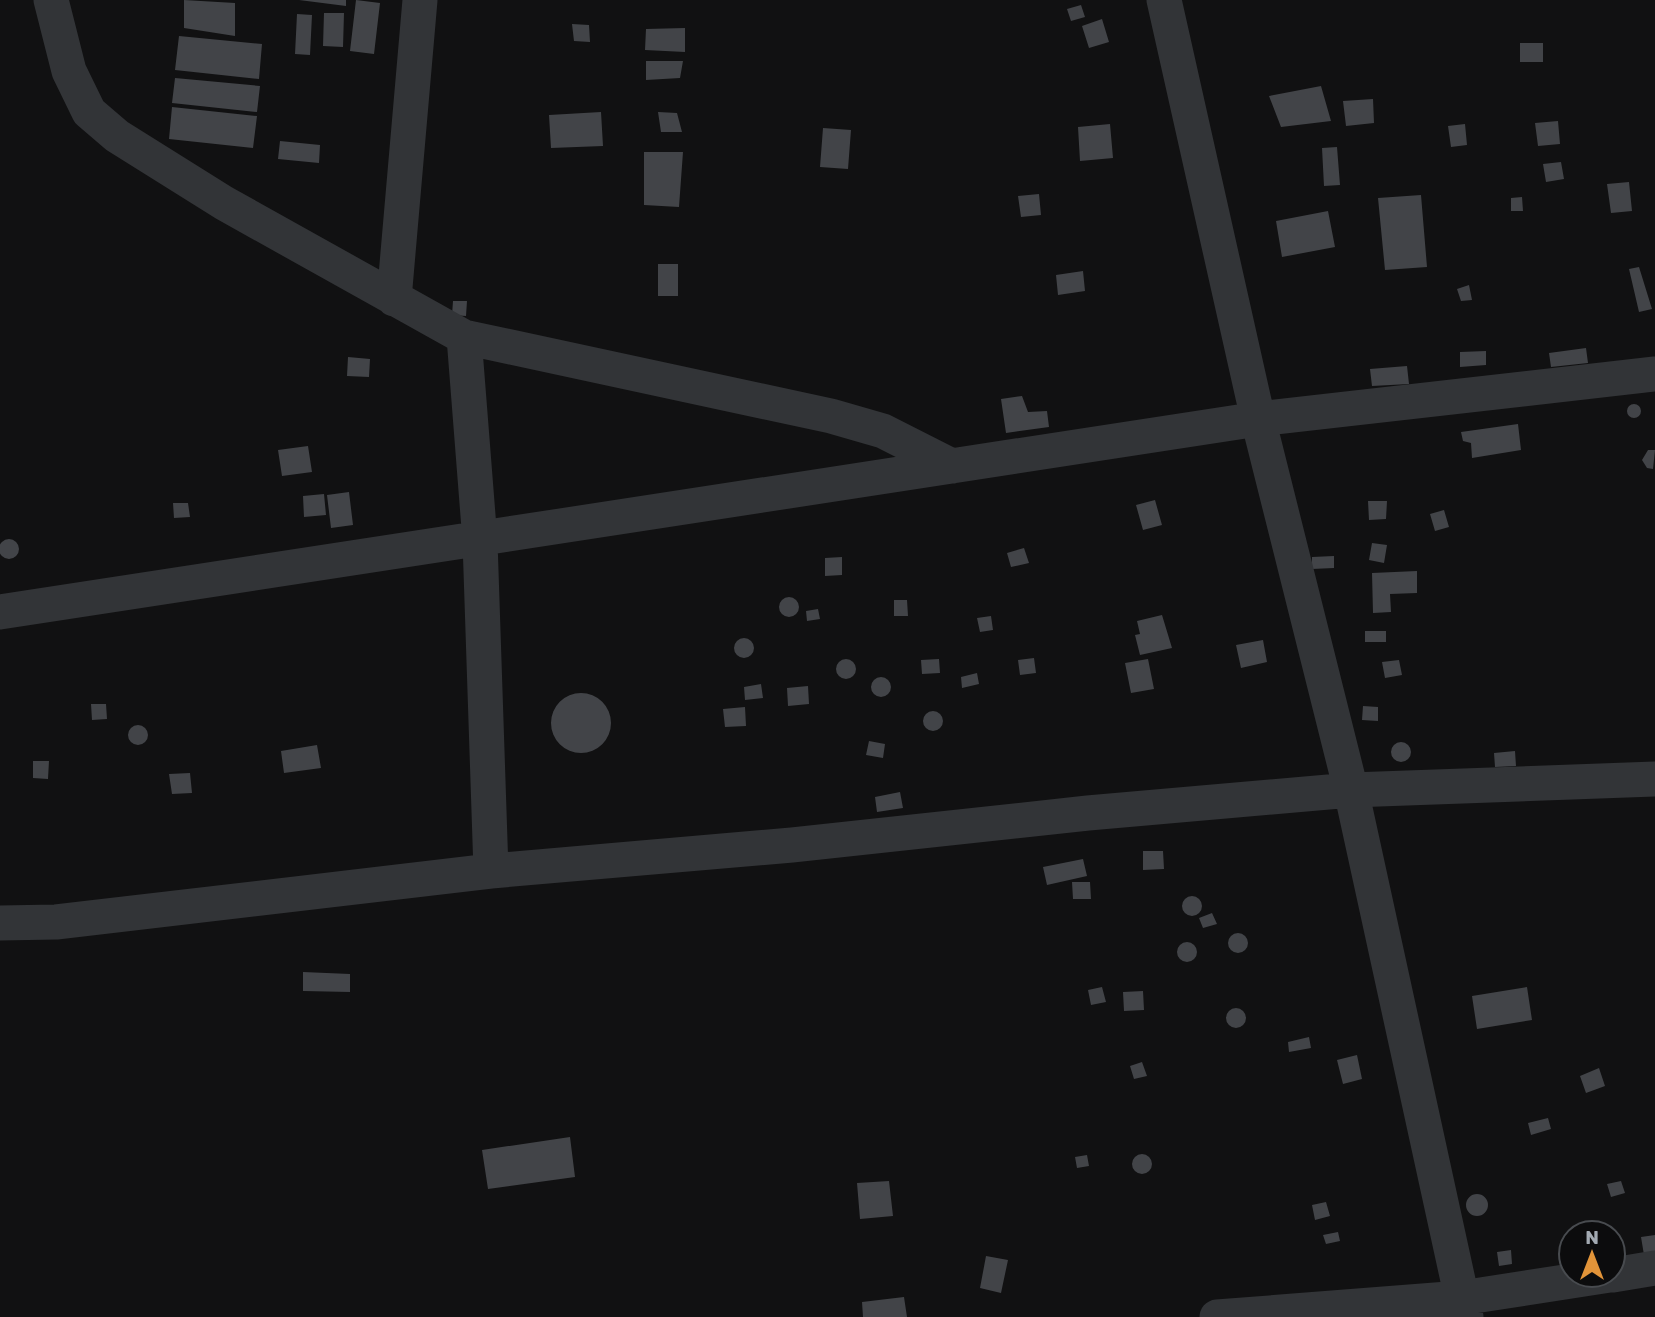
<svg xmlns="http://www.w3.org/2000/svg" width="1655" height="1317" font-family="Rubik,sans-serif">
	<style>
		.building { fill: #424448 }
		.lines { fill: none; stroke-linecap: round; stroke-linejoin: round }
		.minor { stroke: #323437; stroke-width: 35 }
	</style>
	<rect width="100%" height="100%" fill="#111112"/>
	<path class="building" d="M184 0 235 3V36L184 28Z
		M299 0H346V6Z
		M356 0 380 3 374 54 350 51Z
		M1081 5 1085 17 1071 21 1067 9Z
		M324 13H344L343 47 323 46Z
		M297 14 312 15 310 55 295 54Z
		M1102 19 1109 42 1089 48 1082 26Z
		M572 24 589 25 590 42 574 41Z
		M685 28V52L645 50 646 29Z
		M179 36 262 44 259 79 175 70Z
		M1520 43H1543V62H1520Z
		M646 61H683L680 78 646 80Z
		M175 78 260 86 257 112 172 103Z
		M1321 86 1331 121 1281 127 1269 96Z
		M1373 99 1374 123 1346 126 1343 101Z
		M172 107 257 116 253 148 169 139Z
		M601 112 603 146 551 148 549 115Z
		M658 112 677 113 682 132H661Z
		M1558 121 1560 144 1538 146 1535 123Z
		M1110 124 1113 158 1080 161 1078 127Z
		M1465 124 1467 145 1451 147 1448 126Z
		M823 128 851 130 848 169 820 167Z
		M280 141 320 145 319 163 278 159Z
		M1337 147 1340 185 1324 186 1322 148Z
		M644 152H683L679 207 644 205Z
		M1561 162 1564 179 1546 182 1543 164Z
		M1629 182 1632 211 1611 213 1607 184Z
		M1039 194 1041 215 1021 217 1018 196Z
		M1421 195 1427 267 1385 270 1378 198Z
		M1522 197 1523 211H1511V198Z
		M1328 211 1335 247 1282 257 1276 221Z
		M658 264H678V296H658Z
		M1639 267 1652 309 1639 312 1629 269Z
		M1083 271 1085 291 1058 295 1056 275Z
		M1469 285 1472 300 1461 301 1457 289Z
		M453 301H467L466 316 452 315Z
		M1586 348 1588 363 1551 367 1549 353Z
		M1486 351V365L1460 367V352Z
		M348 357 370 359 369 377 347 376Z
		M1407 366 1409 384 1372 386 1370 369Z
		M1022 396 1028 412 1047 411 1049 427 1006 433 1001 399Z
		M1627 411a7 7 0 1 1 14 0a7 7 0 1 1-14 0Z
		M1518 424 1521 450 1472 458 1471 443 1463 441 1461 432Z
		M308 446 312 472 282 476 278 450Z
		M1648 450H1655L1653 469 1647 468 1642 460Z
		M349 492 353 525 331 528 327 495Z
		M324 494 326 515 304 517 303 496Z
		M1155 500 1162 525 1143 530 1136 505Z
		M1368 501H1387L1386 519 1369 520Z
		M173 503H188L190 517 174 518Z
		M1444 510 1449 527 1435 531 1430 514Z
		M-1 549a10 10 0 1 1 20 0a10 10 0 1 1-20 0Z
		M1372 543 1387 545 1384 563 1369 560Z
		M1024 548 1029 563 1011 567 1007 553Z
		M1334 556V568L1312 569V557Z
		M842 557V575L825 576V558Z
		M1417 571V593L1390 594 1391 612 1373 613 1372 573Z
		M779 607a10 10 0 1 1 20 0a10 10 0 1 1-20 0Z
		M894 600H907L908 616H894Z
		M818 609 820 619 807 621 806 611Z
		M1162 615 1172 648 1140 655 1135 635 1140 634 1137 621Z
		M991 616 993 630 980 632 977 618Z
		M1365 631H1386V642H1365Z
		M734 648a10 10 0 1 1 20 0a10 10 0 1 1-20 0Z
		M1263 640 1267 662 1241 668 1236 645Z
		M1034 658 1036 673 1020 675 1018 660Z
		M939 659 940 673 922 674 921 660Z
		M1148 659 1154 689 1131 693 1125 663Z
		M836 669a10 10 0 1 1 20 0a10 10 0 1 1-20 0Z
		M1399 660 1402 675 1385 678 1382 662Z
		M977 673 979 684 962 688 961 677Z
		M871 687a10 10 0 1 1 20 0a10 10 0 1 1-20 0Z
		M761 684 763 698 745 700 744 687Z
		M808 686 809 704 788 706 787 688Z
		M551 723a30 30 0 1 1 60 0a30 30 0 1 1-60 0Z
		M91 704H106L107 719 92 720Z
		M1363 706 1378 707V721L1362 720Z
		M745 707 746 726 725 727 723 709Z
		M923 721a10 10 0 1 1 20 0a10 10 0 1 1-20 0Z
		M128 735a10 10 0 1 1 20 0a10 10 0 1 1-20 0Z
		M869 741 885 744 883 758 866 755Z
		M1391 752a10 10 0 1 1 20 0a10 10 0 1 1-20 0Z
		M317 745 321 768 284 773 281 751Z
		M1515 751 1516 766 1495 767 1494 753Z
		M33 761H49L48 779 33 778Z
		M190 773 192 793 172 794 169 774Z
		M900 792 903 808 877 812 875 797Z
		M1143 851H1163L1164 869 1143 870Z
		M1083 859 1087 876 1047 885 1043 867Z
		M1072 882H1090L1091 899H1073Z
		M1182 906a10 10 0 1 1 20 0a10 10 0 1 1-20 0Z
		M1212 913 1217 924 1203 928 1199 918Z
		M1228 943a10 10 0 1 1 20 0a10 10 0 1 1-20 0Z
		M1177 952a10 10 0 1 1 20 0a10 10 0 1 1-20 0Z
		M303 972 350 974V992L303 991Z
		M1102 987 1106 1002 1091 1005 1088 990Z
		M1527 987 1532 1020 1477 1029 1472 996Z
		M1143 991 1144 1010 1124 1011 1123 992Z
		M1226 1018a10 10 0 1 1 20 0a10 10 0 1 1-20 0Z
		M1309 1037 1311 1048 1289 1052 1288 1042Z
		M1357 1055 1362 1079 1343 1084 1337 1060Z
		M1142 1062 1147 1076 1134 1079 1130 1066Z
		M1599 1068 1605 1086 1586 1093 1580 1076Z
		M1548 1118 1551 1129 1531 1135 1528 1123Z
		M570 1137 575 1177 488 1189 482 1150Z
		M1132 1164a10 10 0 1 1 20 0a10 10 0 1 1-20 0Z
		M1087 1155 1089 1166 1077 1168 1075 1157Z
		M889 1181 893 1216 860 1219 857 1183Z
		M1621 1181 1625 1193 1611 1197 1607 1184Z
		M1466 1205a11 11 0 1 1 22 0a11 11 0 1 1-22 0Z
		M1326 1202 1330 1216 1315 1220 1312 1205Z
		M1338 1232 1340 1241 1326 1244 1323 1235Z
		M1655 1235V1253L1644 1255 1641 1237Z
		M1511 1250 1512 1264 1499 1266 1497 1252Z
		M986 1256 1008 1260 1001 1293 980 1288Z
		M904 1297 907 1317H863L862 1302Z"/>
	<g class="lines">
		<path class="minor" d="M51 0 69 71 89 112 117 136 224 203 464 337 480 541 491 871
			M1164 0 1258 419 1351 790 1466 1317
			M394 299 420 0
			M464 337 831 416 883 431 952 466
			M0 612 1258 419 1655 374
			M0 923 56 922 491 871 792 845 1088 813 1351 790 1655 779
			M1613 1275 1655 1268
			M1217 1317 1461 1298 1610 1275"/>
	</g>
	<g transform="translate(1592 1254)"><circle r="33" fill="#0c0c0d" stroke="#484b4f" stroke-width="2"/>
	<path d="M0-5L12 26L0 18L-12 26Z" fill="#e29439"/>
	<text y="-10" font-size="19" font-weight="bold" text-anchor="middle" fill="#a3aab2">N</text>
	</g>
</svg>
